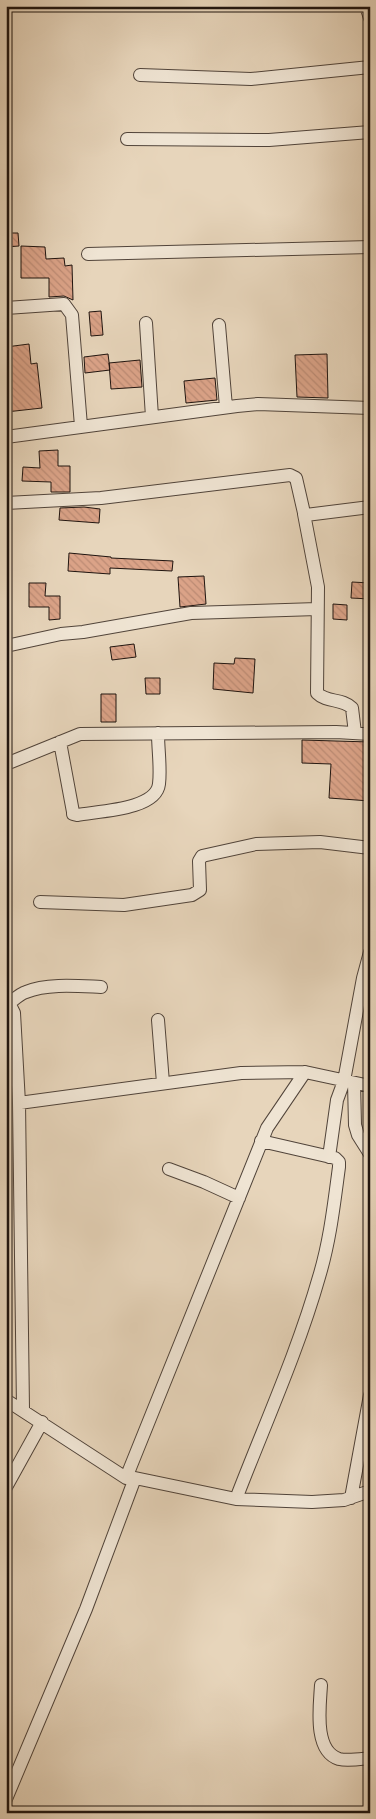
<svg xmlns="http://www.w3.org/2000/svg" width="376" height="1819" font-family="Cardo,serif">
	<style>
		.building { fill: url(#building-back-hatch); stroke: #1f140f }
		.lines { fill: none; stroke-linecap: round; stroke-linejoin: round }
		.minor-casing { stroke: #51443a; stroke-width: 14 }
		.minor { stroke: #efe4d3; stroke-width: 12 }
	</style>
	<defs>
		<pattern id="building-back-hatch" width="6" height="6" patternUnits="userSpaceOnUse" patternTransform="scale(1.25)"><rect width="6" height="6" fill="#dba388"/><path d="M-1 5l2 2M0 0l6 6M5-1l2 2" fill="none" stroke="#bc8b74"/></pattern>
	</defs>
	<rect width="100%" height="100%" fill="#e7d5bb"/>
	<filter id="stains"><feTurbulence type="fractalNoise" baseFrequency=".004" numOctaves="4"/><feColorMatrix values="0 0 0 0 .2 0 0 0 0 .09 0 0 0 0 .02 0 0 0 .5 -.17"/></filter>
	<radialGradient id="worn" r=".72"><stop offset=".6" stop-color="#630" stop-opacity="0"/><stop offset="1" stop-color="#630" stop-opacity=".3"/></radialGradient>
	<path class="building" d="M6 233H18L19 246 6 247Z
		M21 246 45 247 46 259 64 258 65 266 72 265 73 300 64 296 49 297V278H21Z
		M101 311 103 335 91 336 89 312Z
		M29 344 31 364 37 363 42 408 6 412V347Z
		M108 354 110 370 85 373 84 357Z
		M327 354 328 398 297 397 295 355Z
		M140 360 142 387 111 389 109 363Z
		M215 378 217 400 186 403 184 381Z
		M58 450V466H70V492H51V482L22 481 23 467 40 468 39 451Z
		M84 507 100 509 99 523 59 520 60 508Z
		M69 553 111 557V558L173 561 172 571 110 568V574L68 571Z
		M204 576 206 604 180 607 178 577Z
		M352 582 370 583V599L351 598Z
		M29 583H46L45 596H60V619L49 620V607H29Z
		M333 604 347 605V620L333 619Z
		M134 644 136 657 112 660 110 647Z
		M235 658 255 659 253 693 213 689 214 663 234 664Z
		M145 678H160V694H146Z
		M101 694H116V722H101Z
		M302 740 370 742V801L329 798 331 764 302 763Z"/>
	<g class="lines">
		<g class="minor-casing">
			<path id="minor" d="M366 6 370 18
				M140 75 251 79 370 67
				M127 139 269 140 370 132
				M88 254 370 247
				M6 308 64 304 72 315 81 426
				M146 323 152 417
				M219 325 226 407
				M6 437 237 406 258 404 370 408
				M6 503 101 498 290 475 296 478 304 513 306 515 370 507
				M304 514 318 587 317 693C327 703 342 698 352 708L355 733
				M6 646 61 634 83 632 191 613 317 609
				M60 742 73 812V814L77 815C98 811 156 810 159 784 161 768 158 750 158 733
				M6 764 80 734 336 732 370 734
				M40 902 124 905 192 895 200 890 199 861 202 856 256 844 320 842 370 848
				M7 1005C13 1001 19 994 26 992 47 983 79 986 101 987
				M6 1006 11 1007 14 1013 19 1103 23 1409
				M158 1020 163 1083
				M354 1083 355 1125 358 1135 370 1154
				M19 1103 241 1073 305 1072 370 1086
				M329 1157 337 1100 344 1081 363 978 370 952
				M169 1169 204 1182 239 1198
				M6 1400 126 1478H135L236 1499 312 1502 344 1500 370 1491
				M126 1478 267 1128 305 1072
				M6 1487 42 1422
				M351 1498 370 1395
				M236 1499C264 1426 298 1351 319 1277 330 1241 334 1204 339 1167V1162L335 1158 261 1141
				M321 1685C320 1705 313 1751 339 1759 348 1761 360 1759 370 1758
				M6 1799 86 1609 135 1478"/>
		</g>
		<use href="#minor" class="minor"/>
	</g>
	<rect width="376" height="1819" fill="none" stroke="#e7d5bb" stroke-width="25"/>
	<rect x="8" y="8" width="361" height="1804" fill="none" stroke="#1f140f" stroke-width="2.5"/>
	<rect x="12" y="12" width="351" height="1794" fill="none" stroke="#1f140f"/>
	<rect width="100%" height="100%" filter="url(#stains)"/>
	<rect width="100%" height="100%" fill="url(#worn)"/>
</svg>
